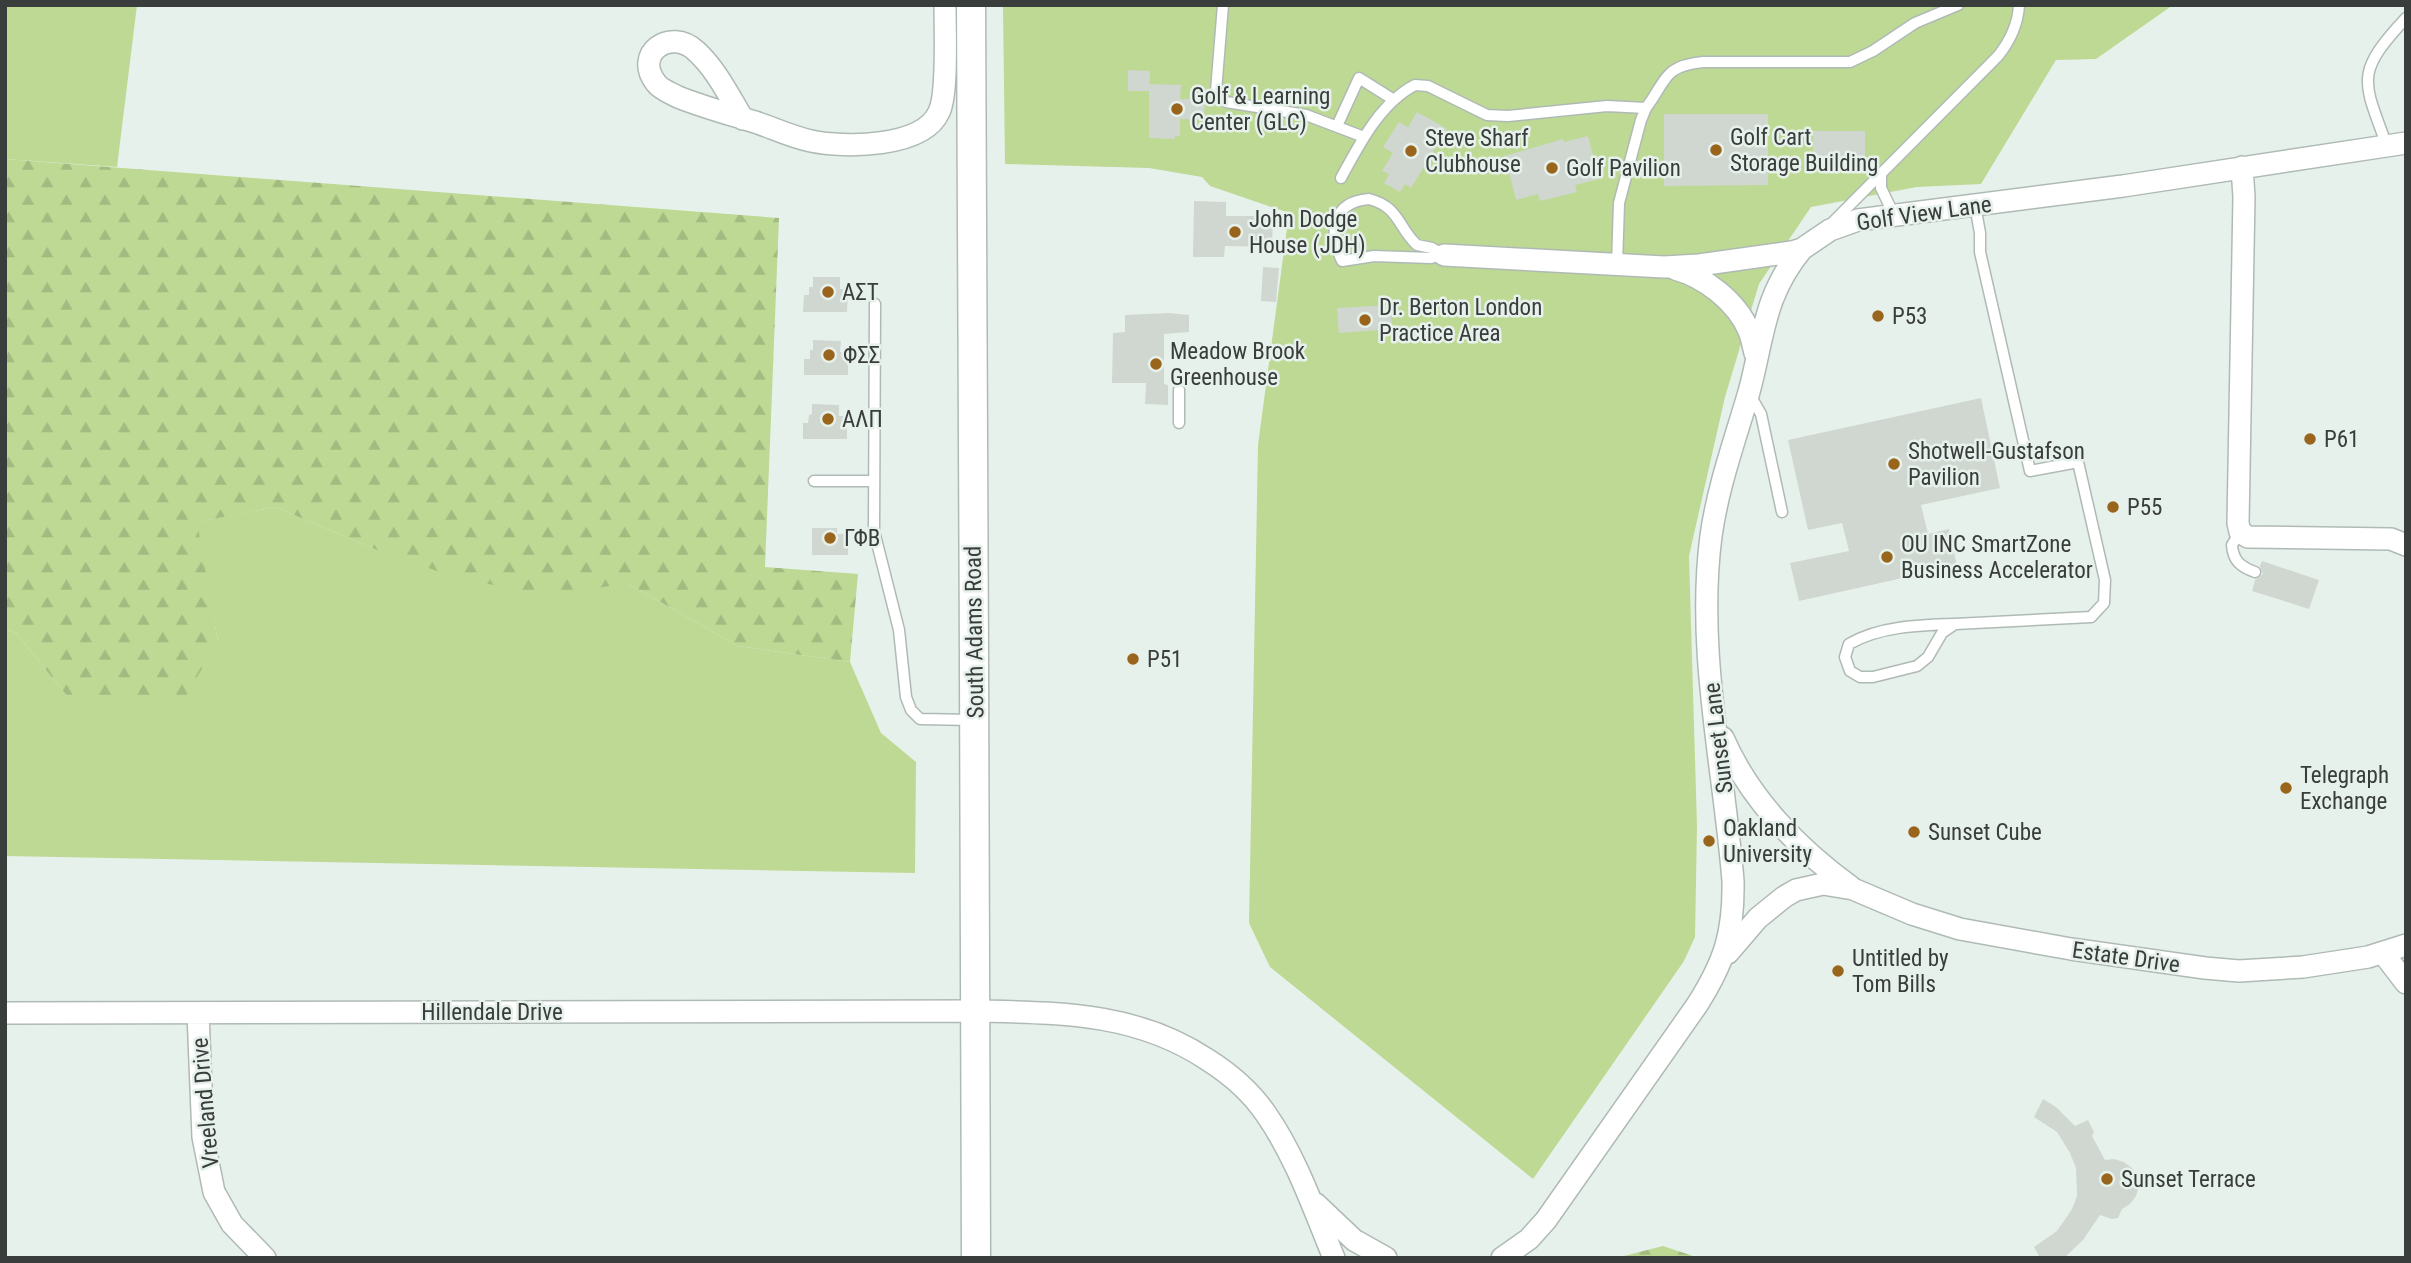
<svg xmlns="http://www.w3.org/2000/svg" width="2411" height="1263" font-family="'Roboto Condensed',sans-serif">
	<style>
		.grass { fill: #bdd994 }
		.forest { fill: url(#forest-firs) }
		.building { fill: #d0d7d0 }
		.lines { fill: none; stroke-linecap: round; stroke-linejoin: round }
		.service-casing { stroke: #b0bab5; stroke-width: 13 }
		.minor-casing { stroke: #b0bab5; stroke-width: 24 }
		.secondary-casing { stroke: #b0bab5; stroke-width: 31 }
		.service { stroke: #fff; stroke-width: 10 }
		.minor { stroke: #fff; stroke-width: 21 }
		.secondary { stroke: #fff; stroke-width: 28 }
		.poi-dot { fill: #99651c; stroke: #e7f1ec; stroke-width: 2.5 }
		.labels { text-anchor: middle; stroke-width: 5; stroke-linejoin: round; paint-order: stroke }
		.poi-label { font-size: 23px; fill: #393d3b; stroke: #e7f1ec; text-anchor: start }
		.street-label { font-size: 23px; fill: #393d3b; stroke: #e7f1ec }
	</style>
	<defs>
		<pattern id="forest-firs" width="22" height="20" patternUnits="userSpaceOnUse" patternTransform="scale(1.75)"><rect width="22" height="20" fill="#bdd994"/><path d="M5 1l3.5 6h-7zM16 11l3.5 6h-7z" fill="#a3bb80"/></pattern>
	</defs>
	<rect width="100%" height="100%" fill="#e7f1ec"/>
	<path class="grass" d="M5 5H137L117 167 5 159Z
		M1003 5H2173L2096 59 2056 60 1981 184 1917 187 1811 207 1759 284 1725 397 1689 556 1697 826 1695 937 1684 961 1533 1179 1270 967 1249 923 1258 445 1289 213 1210 186 1202 177 1149 168 1005 164Z
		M275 507 377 550 627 583 738 646 850 662 881 733 916 762 915 873 5 856V629L16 633 67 696 218 642 196 522Z"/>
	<path class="forest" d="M5 159 779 218 765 567 858 574 850 662 738 646 627 583 551 596 457 578 377 550 275 507 197 522 218 642 182 702 67 696 16 633 5 629Z
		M1663 1246 1699 1258H1616Z"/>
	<path class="building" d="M1128 70 1150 71 1149 91H1128Z
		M1149 84 1181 85 1180 99H1205L1204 120 1180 119V136H1175V139L1149 138Z
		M1417 112 1447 129 1411 188 1405 184 1400 192 1384 183 1389 174 1382 171 1393 153 1383 147 1399 122 1408 127Z
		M1664 114H1768V185L1664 186Z
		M1813 131H1865V158H1813Z
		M1588 136 1599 179 1575 185 1577 192 1540 201 1538 194 1516 200 1505 156 1563 139 1564 142Z
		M1194 201 1226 202V216H1273L1272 247 1225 246 1224 257H1193Z
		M1263 267 1279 268 1276 302 1261 301Z
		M813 277H840V289H848L847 312H803L804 295H809V287H813Z
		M1390 305 1392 329 1339 333 1337 308Z
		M1168 313 1189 315V332L1164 334V384L1168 385V405L1145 404 1146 383H1112L1113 333 1125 332V315Z
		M813 340 841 341 840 352H848V375H804V359H810V350H813Z
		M1981 398 2000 488 1921 505 1928 534 1949 529 1957 566 1799 601 1790 563 1849 551 1842 523 1808 530 1788 440Z
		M812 404 839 405V416H847V439H803V423H808L809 415 812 414Z
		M812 528H837V534H848V555H812Z
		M2262 561 2319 580 2309 609 2252 591 2255 580 2263 574 2260 566Z
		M2043 1099 2056 1107 2075 1126 2088 1120 2094 1132 2092 1136 2105 1160 2114 1159 2124 1162 2132 1168 2137 1176 2139 1186 2136 1196 2130 1204 2122 1209 2118 1218 2112 1219 2100 1215 2083 1240 2064 1258H2040L2034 1247 2057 1231 2072 1209 2077 1196 2076 1168 2070 1153 2057 1132 2034 1117Z"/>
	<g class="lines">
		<g class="service-casing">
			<path id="service" d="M1223 5 1216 91 1226 102 1306 115 1364 137
				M1337 126 1359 78 1394 100
				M2387 146C2363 80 2354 74 2406 18
				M1881 173V188L1894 215
				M1341 178C1359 145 1380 103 1415 85L1428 86 1487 115 1508 116 1607 106 1646 108C1667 80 1663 66 1703 62H1850L1873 51 1915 23 1958 5
				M1369 199C1400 207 1398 228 1417 245L1432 248 1444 255 1431 258 1374 256 1342 261C1329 233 1331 202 1369 199Z
				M1830 225 1998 56C2010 41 2018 25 2019 5
				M1617 265 1619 203 1641 120 1646 108
				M875 304 874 531 899 630 906 697 911 710 920 719 973 720
				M1750 395 1761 414 1782 512
				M1179 423V390
				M814 481H873
				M2240 532 2232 545C2233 561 2241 567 2255 572
				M1955 624C1920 625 1880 626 1849 644L1845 657 1850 671 1860 677H1873L1917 666 1928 657 1942 633 1955 624 2091 617 2104 603 2105 580 2078 462 2030 471 1980 252V233L1975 205"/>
		</g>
		<g class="minor-casing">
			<path id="minor" d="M743 119C729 96 716 69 696 51 670 27 633 54 656 83 661 90 671 93 678 97 703 107 729 114 755 122 773 128 792 137 811 141 844 148 923 148 939 112 948 94 945 28 945 5
				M2242 167 2244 197 2238 523 2240 532 2248 537 2391 539 2406 545
				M1444 255 1664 267 1699 265 1792 252 1802 249 1830 230 1858 220 2123 186 2406 143
				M1675 269C1705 277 1737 302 1749 331 1752 338 1753 346 1755 353
				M1723 738C1749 798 1798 849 1851 887
				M1728 953 1758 918 1784 897 1796 890 1823 884 1853 889 1912 914 1960 929 2071 949 2205 968 2239 971 2303 967 2368 957 2406 945
				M2383 953 2406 983
				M5 1013 978 1011C1060 1013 1136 1012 1208 1060 1230 1074 1251 1092 1266 1114 1296 1157 1314 1210 1334 1258
				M198 1013 203 1137 214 1192 232 1224 265 1258
				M1316 1204 1354 1240 1386 1258
				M1502 1258 1529 1239 1546 1220 1697 1005C1725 961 1734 932 1733 881 1724 767 1696 651 1711 536 1718 486 1735 440 1749 392 1764 337 1763 296 1802 249"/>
		</g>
		<g class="secondary-casing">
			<path id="secondary" d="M971 5C971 423 977 840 976 1258"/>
		</g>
		<use href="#service" class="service"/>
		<use href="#minor" class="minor"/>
		<use href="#secondary" class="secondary"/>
	</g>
	<g class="poi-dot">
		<circle cx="1177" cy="109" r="7"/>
		<circle cx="1716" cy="150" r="7"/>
		<circle cx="1411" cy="151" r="7"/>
		<circle cx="1552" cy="168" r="7"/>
		<circle cx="1235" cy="232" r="7"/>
		<circle cx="828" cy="292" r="7"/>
		<circle cx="1878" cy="316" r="7"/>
		<circle cx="1365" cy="320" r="7"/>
		<circle cx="829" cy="355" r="7"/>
		<circle cx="1156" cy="364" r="7"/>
		<circle cx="828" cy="419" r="7"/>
		<circle cx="2310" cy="439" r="7"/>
		<circle cx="1894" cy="464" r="7"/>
		<circle cx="2113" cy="507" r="7"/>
		<circle cx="830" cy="538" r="7"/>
		<circle cx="1887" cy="557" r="7"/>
		<circle cx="1133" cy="659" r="7"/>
		<circle cx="2286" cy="788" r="7"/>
		<circle cx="1914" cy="832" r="7"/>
		<circle cx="1709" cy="841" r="7"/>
		<circle cx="1838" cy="971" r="7"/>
		<circle cx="2107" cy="1179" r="7"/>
	</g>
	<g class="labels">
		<g class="poi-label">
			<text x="1191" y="104">Golf &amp; Learning<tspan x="1191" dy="26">Center (GLC)</tspan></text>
			<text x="1730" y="145">Golf Cart<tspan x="1730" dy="26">Storage Building</tspan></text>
			<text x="1425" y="146">Steve Sharf<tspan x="1425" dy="26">Clubhouse</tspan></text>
			<text x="1566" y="176">Golf Pavilion</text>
			<text x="1249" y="227">John Dodge<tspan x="1249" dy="26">House (JDH)</tspan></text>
			<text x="842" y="300">AΣΤ</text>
			<text x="1379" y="315">Dr. Berton London<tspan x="1379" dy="26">Practice Area</tspan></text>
			<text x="1892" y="324">P53</text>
			<text x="1170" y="359">Meadow Brook<tspan x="1170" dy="26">Greenhouse</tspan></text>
			<text x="843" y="363">ΦΣΣ</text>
			<text x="842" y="427">AΛΠ</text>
			<text x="2324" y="447">P61</text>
			<text x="1908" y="459">Shotwell-Gustafson<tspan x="1908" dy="26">Pavilion</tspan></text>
			<text x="2127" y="515">P55</text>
			<text x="844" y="546">ΓΦB</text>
			<text x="1901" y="552">OU INC SmartZone<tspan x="1901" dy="26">Business Accelerator</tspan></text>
			<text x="1147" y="667">P51</text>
			<text x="2300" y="783">Telegraph<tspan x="2300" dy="26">Exchange</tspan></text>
			<text x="1723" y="836">Oakland<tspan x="1723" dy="26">University</tspan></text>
			<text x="1928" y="840">Sunset Cube</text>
			<text x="1852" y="966">Untitled by<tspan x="1852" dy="26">Tom Bills</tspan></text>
			<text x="2121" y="1187">Sunset Terrace</text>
		</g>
		<g class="street-label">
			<text transform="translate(1924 213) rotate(-8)" y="8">Golf View Lane</text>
			<text transform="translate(974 632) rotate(-91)" y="8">South Adams Road</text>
			<text transform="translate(1718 738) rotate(-97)" y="8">Sunset Lane</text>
			<text transform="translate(2126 957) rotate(8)" y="8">Estate Drive</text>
			<text x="492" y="1020">Hillendale Drive</text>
			<text transform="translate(205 1103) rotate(-95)" y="8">Vreeland Drive</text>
		</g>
	</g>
	<rect width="2411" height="1263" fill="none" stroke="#393d3b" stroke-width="14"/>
</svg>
